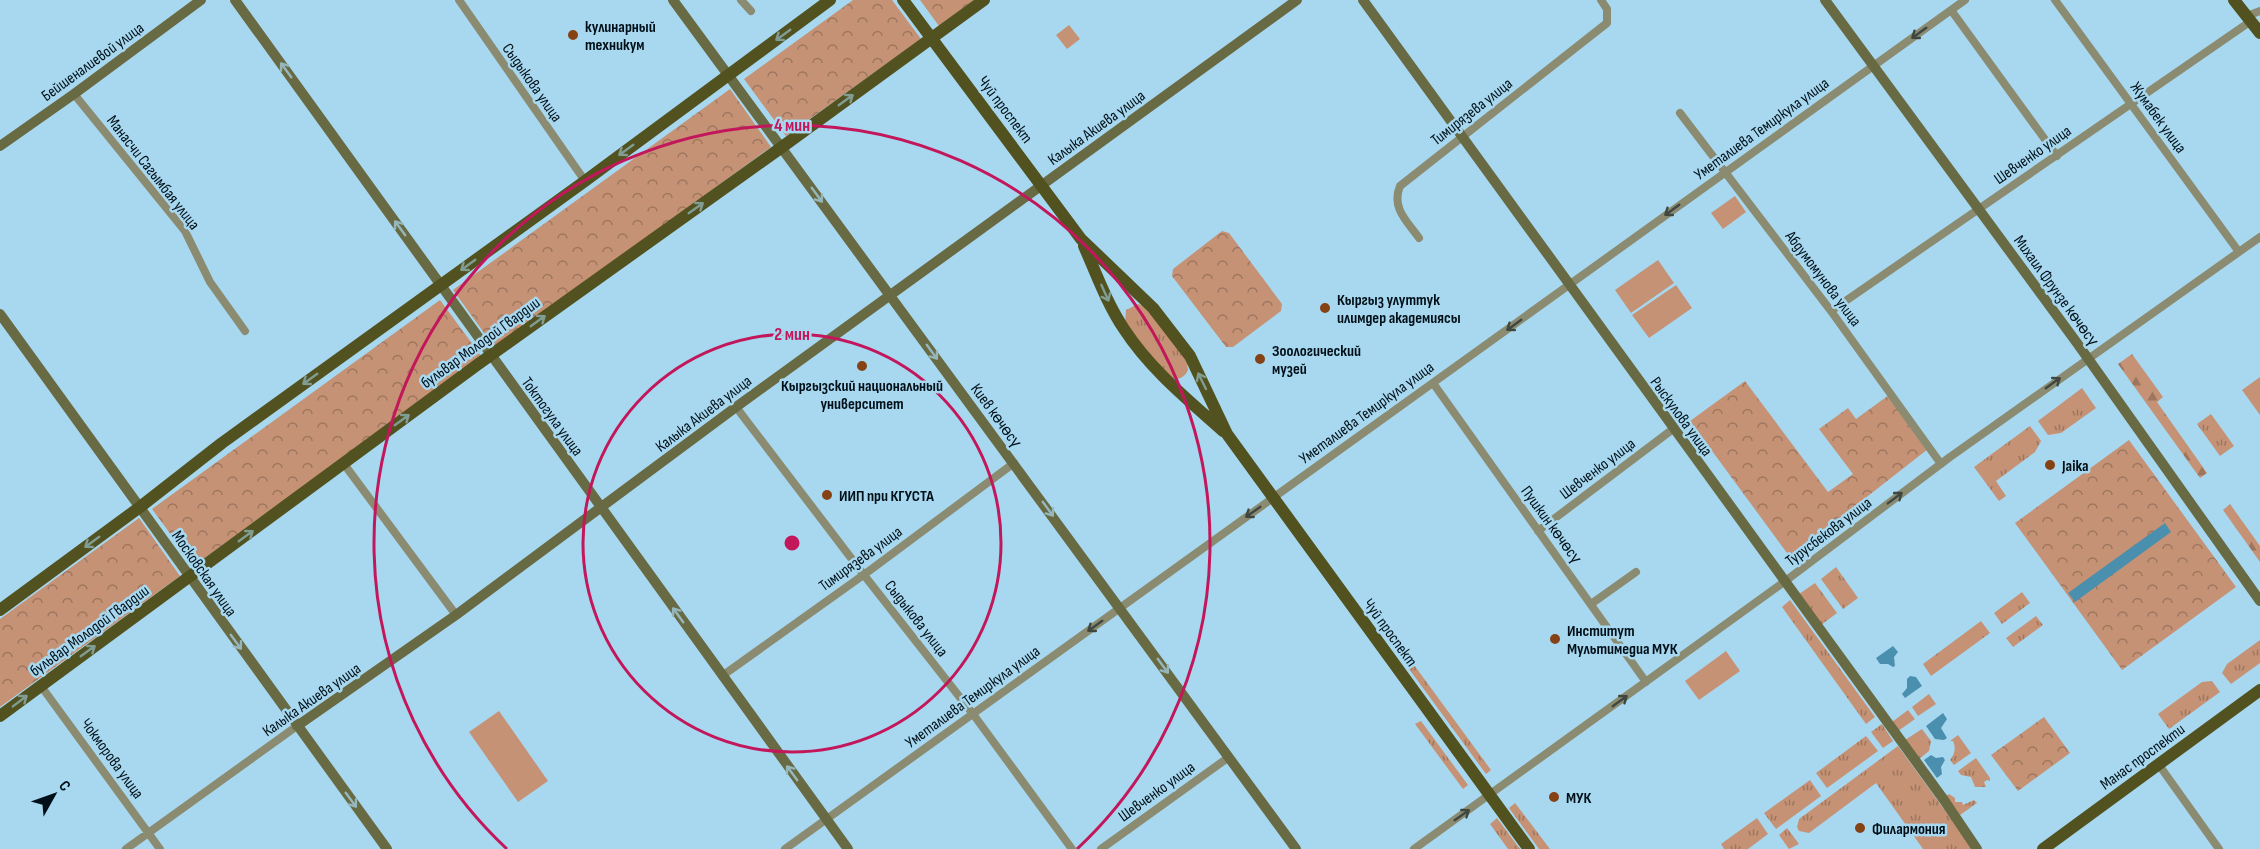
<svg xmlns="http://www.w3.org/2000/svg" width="2260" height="849" font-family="'Sofia Sans Condensed',sans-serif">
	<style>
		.grass { fill: url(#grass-tufts) }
		.forest { fill: url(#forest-firs) }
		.park { fill: url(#park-crowns) }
		.pitch { fill: #c59275 }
		.water { fill: #4a8fae }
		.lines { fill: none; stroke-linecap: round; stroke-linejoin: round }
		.street { stroke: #8a8b71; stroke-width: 8 }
		.secondary { stroke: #686a43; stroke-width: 10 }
		.primary { stroke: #51521f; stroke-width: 12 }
		.oneway { stroke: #3f4740 }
		.oneway2 { stroke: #819c92 }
		.oneway3 { stroke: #95b7bc }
		.ring { fill: none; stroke: #c2185b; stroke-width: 3 }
		.poi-dot { fill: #854215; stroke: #a8d8f0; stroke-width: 2 }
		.labels { text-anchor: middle; stroke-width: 5; stroke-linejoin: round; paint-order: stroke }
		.poi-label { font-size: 16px; font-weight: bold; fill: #011018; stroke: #a8d8f0; text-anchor: start }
		.street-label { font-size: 16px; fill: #011018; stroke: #a8d8f0 }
		.centre { fill: #c2185b; stroke: #a8d8f0; stroke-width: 3 }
		.ring-label { font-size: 18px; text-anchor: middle; font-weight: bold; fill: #c2185b; stroke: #a8d8f0; stroke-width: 5; stroke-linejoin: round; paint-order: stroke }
	</style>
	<defs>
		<pattern id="grass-tufts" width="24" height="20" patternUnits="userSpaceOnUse" patternTransform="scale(1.5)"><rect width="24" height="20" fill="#c59275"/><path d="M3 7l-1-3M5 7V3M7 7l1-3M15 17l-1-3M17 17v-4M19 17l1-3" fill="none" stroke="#9e765f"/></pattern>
		<pattern id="forest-firs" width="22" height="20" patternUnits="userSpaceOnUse" patternTransform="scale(1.5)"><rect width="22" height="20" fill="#c59275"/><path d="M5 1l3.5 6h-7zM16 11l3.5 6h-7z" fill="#9e765f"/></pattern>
		<pattern id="park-crowns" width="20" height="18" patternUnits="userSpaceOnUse" patternTransform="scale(1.5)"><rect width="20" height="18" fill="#c59275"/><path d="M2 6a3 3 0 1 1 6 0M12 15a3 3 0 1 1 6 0" fill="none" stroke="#9e765f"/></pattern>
	</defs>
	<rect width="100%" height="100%" fill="#a8d8f0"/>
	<path class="grass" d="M1138 304 1146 307 1186 358 1188 370C1184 379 1176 381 1167 377L1125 323 1126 310Z
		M2082 388 2096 408 2061 433 2048 435 2038 421Z
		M2211 414 2234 446 2220 456 2197 424Z
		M2030 426 2041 441 2035 452 1996 481 2006 496 1999 501 1974 467Z
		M1836 567 1858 598 1843 609 1821 579Z
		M1815 583 1837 613 1821 625 1799 594Z
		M2022 592 2030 603 2002 624 1994 613Z
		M1790 600 1875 717 1866 724 1782 607Z
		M2036 616 2043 625 2013 647 2006 638Z
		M1981 621 1990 633 1931 676 1923 664Z
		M2260 640V663L2231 684 2222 673 2227 664Z
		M1406 654 1491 770 1486 774 1401 658Z
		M2212 681 2220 692 2169 729 2158 714 2202 682Z
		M1929 694 1936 704 1918 716 1912 707Z
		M1908 710 1915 719 1898 731 1892 722Z
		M1421 721 1468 785 1463 789 1415 724Z
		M1882 724 1893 741 1883 748 1871 732Z
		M1922 729 1931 741 1929 751 1919 759 1905 740Z
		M1958 735 1971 753 1954 765 1950 760C1955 754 1956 748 1953 741H1950Z
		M1866 736 1878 751 1827 788 1816 773Z
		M1898 746 1973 849H1923L1876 783 1809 833 1799 831 1797 827 1799 819Z
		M1976 758 1990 778V781L1987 780 1984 782 1986 787H1975L1971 777 1961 775 1958 771Z
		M1810 780 1821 796 1776 829 1764 813Z
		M1949 794 1955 798V802H1962L1963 805 1974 800 1977 803 1960 815 1946 796Z
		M1515 803 1550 849H1539L1509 808Z
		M1497 818 1520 849H1508L1490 824Z
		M1757 818 1768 834 1748 849H1724L1721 844Z
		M1787 828 1799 844 1789 849 1779 835Z"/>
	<path class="forest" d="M2132 354 2163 397 2157 402 2207 473 2200 478 2118 364Z
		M2230 504 2260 546V562L2223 510Z"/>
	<path class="park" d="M853 0H892L921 39 786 136 744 79Z
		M920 0H974L939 26Z
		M730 89 771 147 495 348 453 290Z
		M1222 231 1229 233 1282 304 1281 311 1233 347H1226L1172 276 1173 269Z
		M440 300 482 357 194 566 152 509Z
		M1745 381 1828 492 1853 474 1819 429 1848 408 1856 419 1889 395 1928 449 1790 557 1690 421Z
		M2129 440 2236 587 2122 670 2015 523Z
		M139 518 180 576 0 707V619Z
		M2044 717 2070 753 2018 791 1991 755Z"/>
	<path class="pitch" d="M1069 25 1080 39 1067 49 1056 35Z
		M1735 196 1746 212 1723 229 1711 213Z
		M1658 260 1674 283 1631 313 1615 290Z
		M1676 285 1692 308 1649 338 1632 315Z
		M2260 377V415L2242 390Z
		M1726 651 1740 671 1699 700 1685 681Z
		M499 711 548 781 518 802 469 732Z"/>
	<path class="water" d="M2165 523 2171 532 2075 602 2068 593Z
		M1893 646 1898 652 1894 657 1895 666 1893 667 1888 664H1880L1876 658Z
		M1910 676 1916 677 1922 686 1905 698 1902 694 1907 688V679Z
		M1943 713 1947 719 1941 728 1947 738 1944 740 1935 739 1926 726Z
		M1931 755 1936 758 1943 757 1945 760 1941 767 1942 774 1937 778 1924 760Z"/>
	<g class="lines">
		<path class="street" d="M459 0 585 181
			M741 0 751 11
			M2055 0 2239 252
			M1951 10 2057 156
			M2247 16 2260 11
			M74 94 185 231 210 282 245 331
			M1680 113 1831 311 1941 464
			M1419 238C1407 221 1391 208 1400 186L1607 23V9L1601 0
			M1831 311 2251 21
			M1433 383 1646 682
			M736 407 864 575 973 714 1072 849
			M344 464 456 615
			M1538 531 1673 429
			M1591 604 1636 572
			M722 676 869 571 1014 463
			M41 686 160 849
			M2159 765 2219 849
			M126 849 297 726
			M785 849 1965 0
			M1101 849 1229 757
			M1414 849 1784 582 1950 457 2260 237"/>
		<path class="secondary" d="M235 0 848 849
			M673 0 1296 849
			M1363 0 1944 800 1977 849
			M1825 0 2077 343 2260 601
			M0 146 74 94 201 0
			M0 314 387 849
			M297 726 456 615 736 407 1297 0"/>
		<path class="primary" d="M903 0 1081 239 1153 308 1190 356 1227 434 1529 849
			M2234 0 2260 33
			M1084 246C1096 273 1107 304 1124 329 1150 369 1187 399 1223 431
			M0 610 140 507 222 443 585 181 830 0
			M0 716 477 365 782 147 984 0
			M2043 849 2260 690"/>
	</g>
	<defs><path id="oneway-shaft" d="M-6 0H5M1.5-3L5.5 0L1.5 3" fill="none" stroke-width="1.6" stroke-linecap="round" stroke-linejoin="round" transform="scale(1.5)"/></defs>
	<g class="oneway">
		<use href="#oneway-shaft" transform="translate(1919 33) rotate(144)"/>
		<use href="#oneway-shaft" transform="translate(1672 210) rotate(144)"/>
		<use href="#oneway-shaft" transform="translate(1514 325) rotate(144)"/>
		<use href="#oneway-shaft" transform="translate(2053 383) rotate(-36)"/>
		<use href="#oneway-shaft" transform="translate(1895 498) rotate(-37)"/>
		<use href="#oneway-shaft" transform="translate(1253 512) rotate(145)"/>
		<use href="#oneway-shaft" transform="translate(1095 626) rotate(144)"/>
		<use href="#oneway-shaft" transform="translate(1620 701) rotate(-36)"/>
		<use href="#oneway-shaft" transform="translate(1462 815) rotate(-35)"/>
	</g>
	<g class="oneway2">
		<use href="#oneway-shaft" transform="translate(783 35) rotate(144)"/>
		<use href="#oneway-shaft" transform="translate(846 100) rotate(-36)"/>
		<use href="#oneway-shaft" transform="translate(626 150) rotate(144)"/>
		<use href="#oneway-shaft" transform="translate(696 208) rotate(-35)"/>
		<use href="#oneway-shaft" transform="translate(468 265) rotate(144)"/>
		<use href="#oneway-shaft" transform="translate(1105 293) rotate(66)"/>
		<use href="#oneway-shaft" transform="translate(538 321) rotate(-36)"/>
		<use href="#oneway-shaft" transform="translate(310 379) rotate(144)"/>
		<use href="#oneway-shaft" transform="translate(1202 381) rotate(-116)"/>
		<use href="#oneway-shaft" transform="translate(402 420) rotate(-36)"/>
		<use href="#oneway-shaft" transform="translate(246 536) rotate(-36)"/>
		<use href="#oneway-shaft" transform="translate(92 542) rotate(144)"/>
		<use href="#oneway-shaft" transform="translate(88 651) rotate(-36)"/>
		<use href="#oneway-shaft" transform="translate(20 701) rotate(-37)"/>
	</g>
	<g class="oneway3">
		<use href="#oneway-shaft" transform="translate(286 70) rotate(-126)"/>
		<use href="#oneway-shaft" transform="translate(817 195) rotate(54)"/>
		<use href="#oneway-shaft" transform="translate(400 228) rotate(-126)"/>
		<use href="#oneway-shaft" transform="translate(932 352) rotate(54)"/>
		<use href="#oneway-shaft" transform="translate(1048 509) rotate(54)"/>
		<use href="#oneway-shaft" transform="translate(678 615) rotate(-126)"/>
		<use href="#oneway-shaft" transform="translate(236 642) rotate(54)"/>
		<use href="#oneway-shaft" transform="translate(1163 666) rotate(54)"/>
		<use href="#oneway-shaft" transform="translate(792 773) rotate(-126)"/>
		<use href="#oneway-shaft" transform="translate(351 800) rotate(54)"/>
	</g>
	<g class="ring">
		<circle cx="792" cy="543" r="209"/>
		<path d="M507 849A418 418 0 1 1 1077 849"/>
	</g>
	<g class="poi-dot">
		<circle cx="573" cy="35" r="6"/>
		<circle cx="1325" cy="308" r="6"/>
		<circle cx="1260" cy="359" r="6"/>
		<circle cx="862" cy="366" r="6"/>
		<circle cx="2050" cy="465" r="6"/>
		<circle cx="827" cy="495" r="6"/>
		<circle cx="1555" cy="639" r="6"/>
		<circle cx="1554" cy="797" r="6"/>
		<circle cx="1860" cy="828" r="6"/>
	</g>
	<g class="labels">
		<g class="poi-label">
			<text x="585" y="32">кулинарный<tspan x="585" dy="18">техникум</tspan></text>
			<text x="1337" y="305">Кыргыз улуттук<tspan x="1337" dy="18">илимдер академиясы</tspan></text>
			<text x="1272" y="356">Зоологический<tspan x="1272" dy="18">музей</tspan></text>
			<text x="862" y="391" text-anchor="middle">Кыргызский национальный<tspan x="862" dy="18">университет</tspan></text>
			<text x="2062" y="471">Jaika</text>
			<text x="839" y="501">ИИП при КГУСТА</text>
			<text x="1567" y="636">Институт<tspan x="1567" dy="18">Мультимедиа МУК</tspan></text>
			<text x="1566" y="803">МУК</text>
			<text x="1872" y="834">Филармония</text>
		</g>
		<g class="street-label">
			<text transform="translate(92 61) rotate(-36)" y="6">Бейшеналиевой улица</text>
			<text transform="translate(533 82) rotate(55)" y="6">Сыдыкова улица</text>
			<text transform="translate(1006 109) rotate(53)" y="6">Чуй проспект</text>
			<text transform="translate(1471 111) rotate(-38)" y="6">Тимирязева улица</text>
			<text transform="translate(2159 117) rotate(54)" y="6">Жумабек улица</text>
			<text transform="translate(1096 127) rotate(-36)" y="6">Калыка Акиева улица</text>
			<text transform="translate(1761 128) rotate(-36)" y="6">Уметалиева Темиркула улица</text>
			<text transform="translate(2032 154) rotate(-35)" y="6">Шевченко улица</text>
			<text transform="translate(154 172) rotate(52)" y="6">Манасчи Сагымбая улица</text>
			<text transform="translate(1824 278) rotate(53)" y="6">Абдумомунова улица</text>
			<text transform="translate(2057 290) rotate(54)" y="6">Михаил Фрунзе көчөсү</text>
			<text transform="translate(480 342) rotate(-36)" y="6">бульвар Молодой Гвардии</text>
			<text transform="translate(1366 412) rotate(-36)" y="6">Уметалиева Темиркула улица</text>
			<text transform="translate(703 413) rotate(-37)" y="6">Калыка Акиева улица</text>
			<text transform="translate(997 415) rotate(54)" y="6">Киев көчөсү</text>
			<text transform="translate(553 416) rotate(54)" y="6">Токтогула улица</text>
			<text transform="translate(1682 416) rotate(54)" y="6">Рыскулова улица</text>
			<text transform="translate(1597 468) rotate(-37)" y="6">Шевченко улица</text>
			<text transform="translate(1552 524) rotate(54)" y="6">Пушкин көчөсү</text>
			<text transform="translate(1828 531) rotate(-37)" y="6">Турусбекова улица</text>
			<text transform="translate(860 558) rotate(-36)" y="6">Тимирязева улица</text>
			<text transform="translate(205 573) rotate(55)" y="6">Московская улица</text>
			<text transform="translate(917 618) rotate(52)" y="6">Сыдыкова улица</text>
			<text transform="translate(89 630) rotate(-36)" y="6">бульвар Молодой Гвардии</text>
			<text transform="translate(1391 632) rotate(54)" y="6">Чуй проспект</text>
			<text transform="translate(972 696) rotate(-36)" y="6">Уметалиева Темиркула улица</text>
			<text transform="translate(311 699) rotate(-35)" y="6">Калыка Акиева улица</text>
			<text transform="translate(2142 756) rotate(-36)" y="6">Манас проспекти</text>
			<text transform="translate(113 758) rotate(54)" y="6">Чокморова улица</text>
			<text transform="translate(1156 791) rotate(-36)" y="6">Шевченко улица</text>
		</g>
	</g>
	<circle cx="792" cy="543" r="9" class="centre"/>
	<g class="ring-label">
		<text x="792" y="131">4 мин</text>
		<text x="792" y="340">2 мин</text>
	</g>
	<g transform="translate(54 795) rotate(50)" stroke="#a8d8f0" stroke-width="4.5" paint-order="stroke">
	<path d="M0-4.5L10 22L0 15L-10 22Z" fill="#011018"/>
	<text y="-9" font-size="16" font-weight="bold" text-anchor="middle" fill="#011018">С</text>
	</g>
</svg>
